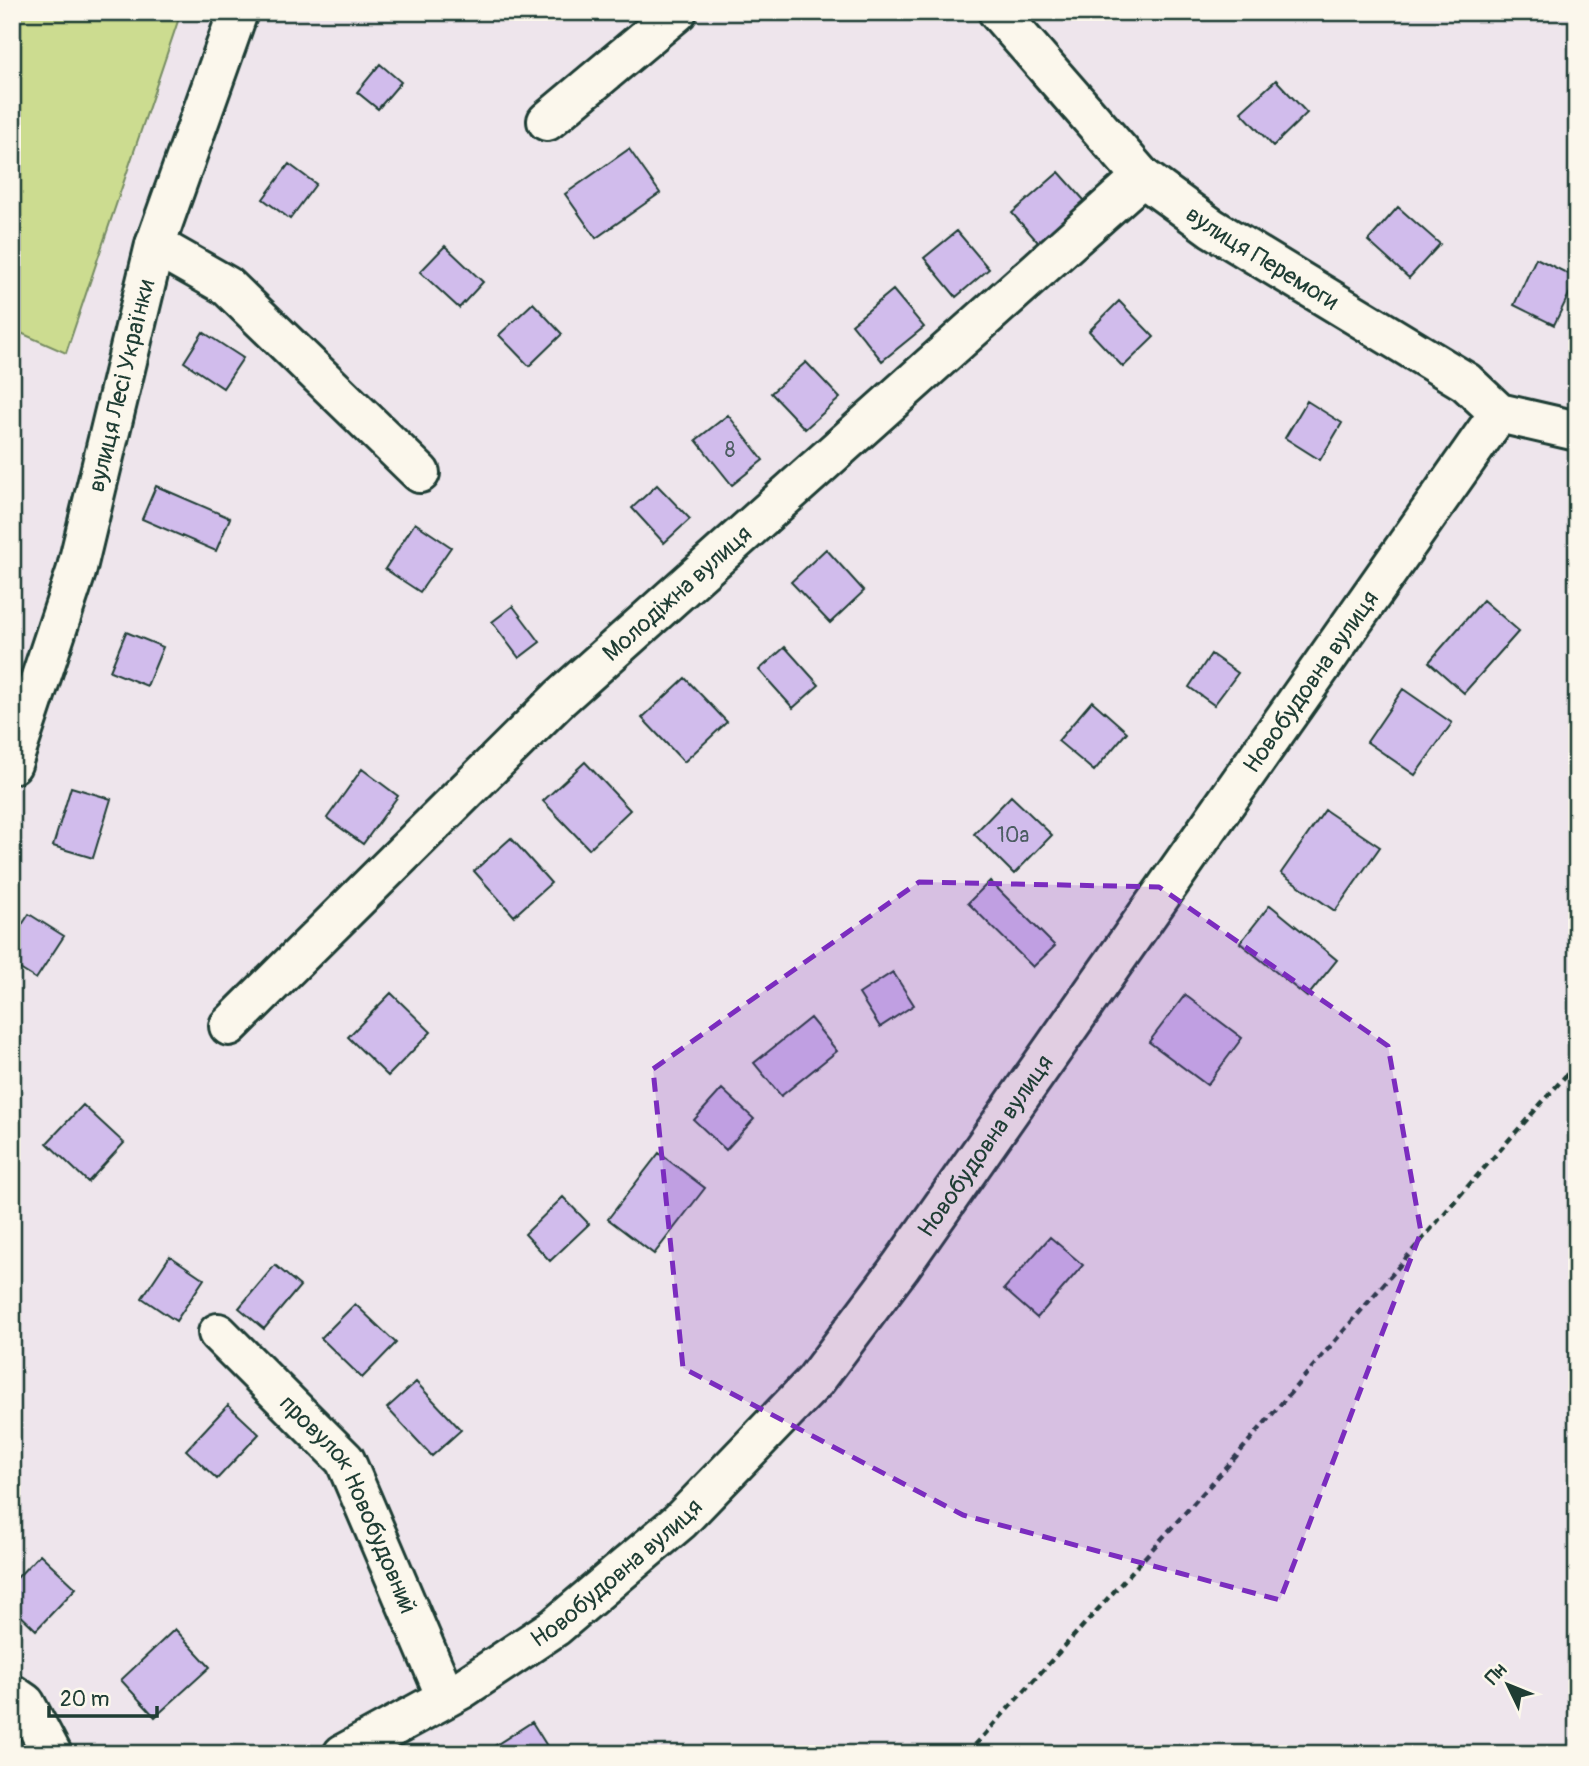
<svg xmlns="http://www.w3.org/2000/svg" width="1589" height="1766" font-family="Pangolin,sans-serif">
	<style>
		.green { fill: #ccdc90; stroke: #768c62; stroke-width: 2 }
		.building { fill: #d1bcec; stroke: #1f3d34; stroke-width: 2 }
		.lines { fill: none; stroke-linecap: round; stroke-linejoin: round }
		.minor-casing { stroke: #1f3d34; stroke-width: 44 }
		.path { stroke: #1f3d34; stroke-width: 4.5; stroke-dasharray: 7 5; stroke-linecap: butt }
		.minor { stroke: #fbf7ec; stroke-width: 38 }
		.marked { fill: #7b2cbf; fill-opacity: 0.2; stroke: #7b2cbf; stroke-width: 5; stroke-dasharray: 14 9; stroke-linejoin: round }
		.labels { text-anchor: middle; stroke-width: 5; stroke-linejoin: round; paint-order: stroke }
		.number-label { font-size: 21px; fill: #4c5d62 }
		.street-label { font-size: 24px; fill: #1f3d34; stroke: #fbf7ec }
	</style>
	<rect width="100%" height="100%" fill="#eee5ec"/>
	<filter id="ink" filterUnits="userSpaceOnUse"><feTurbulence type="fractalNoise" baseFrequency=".0143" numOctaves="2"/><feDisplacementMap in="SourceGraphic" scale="14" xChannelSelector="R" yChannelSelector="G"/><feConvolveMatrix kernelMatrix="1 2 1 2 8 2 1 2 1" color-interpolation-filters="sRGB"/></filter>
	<g filter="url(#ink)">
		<path class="green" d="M12 12H181L66 353 12 329Z"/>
		<path class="building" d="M380 64 401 82 378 109 357 92Z
			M1276 80 1307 113 1273 146 1241 112Z
			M629 149 660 193 596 238 565 194Z
			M289 164 316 184 290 219 263 199Z
			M1059 172 1092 209 1045 250 1012 213Z
			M1398 207 1440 244 1409 278 1368 241Z
			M957 231 989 269 956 297 924 258Z
			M445 246 483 282 459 308 420 272Z
			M1536 258 1577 278 1554 325 1514 305Z
			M893 290 924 327 882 361 852 324Z
			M1119 301 1154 337 1123 367 1089 331Z
			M533 303 562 334 529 366 499 335Z
			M203 332 243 358 223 388 184 362Z
			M806 362 840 398 805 429 771 393Z
			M1307 401 1342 423 1320 460 1285 438Z
			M728 415 763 460 732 485 696 440Z
			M657 485 690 519 664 543 632 508Z
			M156 486 230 518 216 551 142 519Z
			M415 523 451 547 420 592 385 569Z
			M826 549 864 591 830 623 791 582Z
			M1483 600 1519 631 1464 693 1429 662Z
			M513 606 540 642 519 658 492 622Z
			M126 632 163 647 147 686 110 671Z
			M785 647 819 685 793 708 759 670Z
			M1211 654 1238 673 1214 705 1189 687Z
			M685 678 727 722 684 762 642 718Z
			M1403 689 1452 723 1415 775 1367 742Z
			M1092 701 1127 732 1094 771 1058 741Z
			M585 762 630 810 589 849 543 801Z
			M362 769 398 796 363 844 327 818Z
			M71 787 111 799 93 858 53 846Z
			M1011 796 1052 835 1014 874 974 834Z
			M1325 810 1380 847 1335 911 1281 873Z
			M511 838 551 883 514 916 474 871Z
			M990 881 1055 946 1033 967 968 903Z
			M1270 905 1337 960 1307 997 1240 943Z
			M29 914 64 936 36 979 12 964V940Z
			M893 972 914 1005 880 1027 859 994Z
			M391 993 431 1032 388 1076 348 1037Z
			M1185 995 1242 1038 1207 1085 1149 1042Z
			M810 1018 837 1051 781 1096 754 1063Z
			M722 1089 754 1119 726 1150 694 1120Z
			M83 1105 124 1143 88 1182 47 1143Z
			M659 1153 705 1188 654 1254 608 1219Z
			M563 1197 589 1224 550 1261 525 1234Z
			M1050 1237 1083 1265 1037 1318 1004 1289Z
			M170 1256 204 1279 176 1321 142 1298Z
			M275 1265 300 1286 264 1329 239 1308Z
			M355 1304 396 1343 362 1378 321 1338Z
			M416 1382 461 1430 432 1456 387 1408Z
			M228 1405 259 1434 217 1479 186 1450Z
			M40 1554 76 1588 36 1630 12 1607V1583Z
			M175 1629 210 1667 155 1717 121 1680Z
			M532 1722 552 1754H482Z"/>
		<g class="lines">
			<g class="minor-casing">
				<g id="minor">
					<path id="s1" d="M998 12 1142 177 1212 228 1466 382 1499 413 1577 431"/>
					<path d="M547 121 677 12"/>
					<path d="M155 245 227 286 420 473"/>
					<path id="s2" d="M12 764 76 572 155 245 238 12"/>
					<path id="s3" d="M229 1026 560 698 1142 177"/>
					<path id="s4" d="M218 1333 345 1460 446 1697"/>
					<path d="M12 1694 25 1703 52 1754"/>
					<path id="s5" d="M343 1754 462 1689 555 1627 680 1521 815 1381 901 1266 1499 413"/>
				</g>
			</g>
			<path class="path" d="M967 1754 1232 1461 1461 1194 1577 1063"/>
			<use href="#minor" class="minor"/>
		</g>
	</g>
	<path class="marked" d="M919 882 1159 887 1388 1046 1421 1232 1280 1600 963 1515 683 1368 653 1069Z"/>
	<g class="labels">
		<g class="number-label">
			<text x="730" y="457">8</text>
			<text x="1013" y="842">10а</text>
		</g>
		<g class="street-label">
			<text dy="8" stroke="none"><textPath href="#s1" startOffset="364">вулиця Перемоги</textPath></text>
			<text dy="8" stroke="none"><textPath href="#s2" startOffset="394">вулиця Лесі Українки</textPath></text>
			<text dy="8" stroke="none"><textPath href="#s3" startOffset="623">Молодіжна вулиця</textPath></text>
			<text dy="8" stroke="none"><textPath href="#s5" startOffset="1463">Новобудовна вулиця</textPath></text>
			<text dy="8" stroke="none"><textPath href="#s5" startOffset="896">Новобудовна вулиця</textPath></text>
			<text dy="8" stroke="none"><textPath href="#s4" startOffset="219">провулок Новобудовний</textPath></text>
			<text dy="8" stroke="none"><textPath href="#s5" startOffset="329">Новобудовна вулиця</textPath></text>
		</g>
	</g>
	<rect width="1589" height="1766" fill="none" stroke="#fbf7ec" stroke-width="42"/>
	<rect x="21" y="21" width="1547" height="1724" fill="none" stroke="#1f3d34" stroke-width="2.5" filter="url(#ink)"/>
	<g transform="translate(1508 1685) rotate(313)" stroke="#fbf7ec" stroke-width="5" paint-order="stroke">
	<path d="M0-5L12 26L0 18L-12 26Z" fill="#1f3d34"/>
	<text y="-10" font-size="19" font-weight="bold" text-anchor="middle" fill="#1f3d34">Пн</text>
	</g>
	<path d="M49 1706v10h108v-10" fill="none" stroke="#1f3d34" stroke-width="3.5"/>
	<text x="60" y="1706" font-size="21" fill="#1f3d34" stroke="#fbf7ec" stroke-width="5" paint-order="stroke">20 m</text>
</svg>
